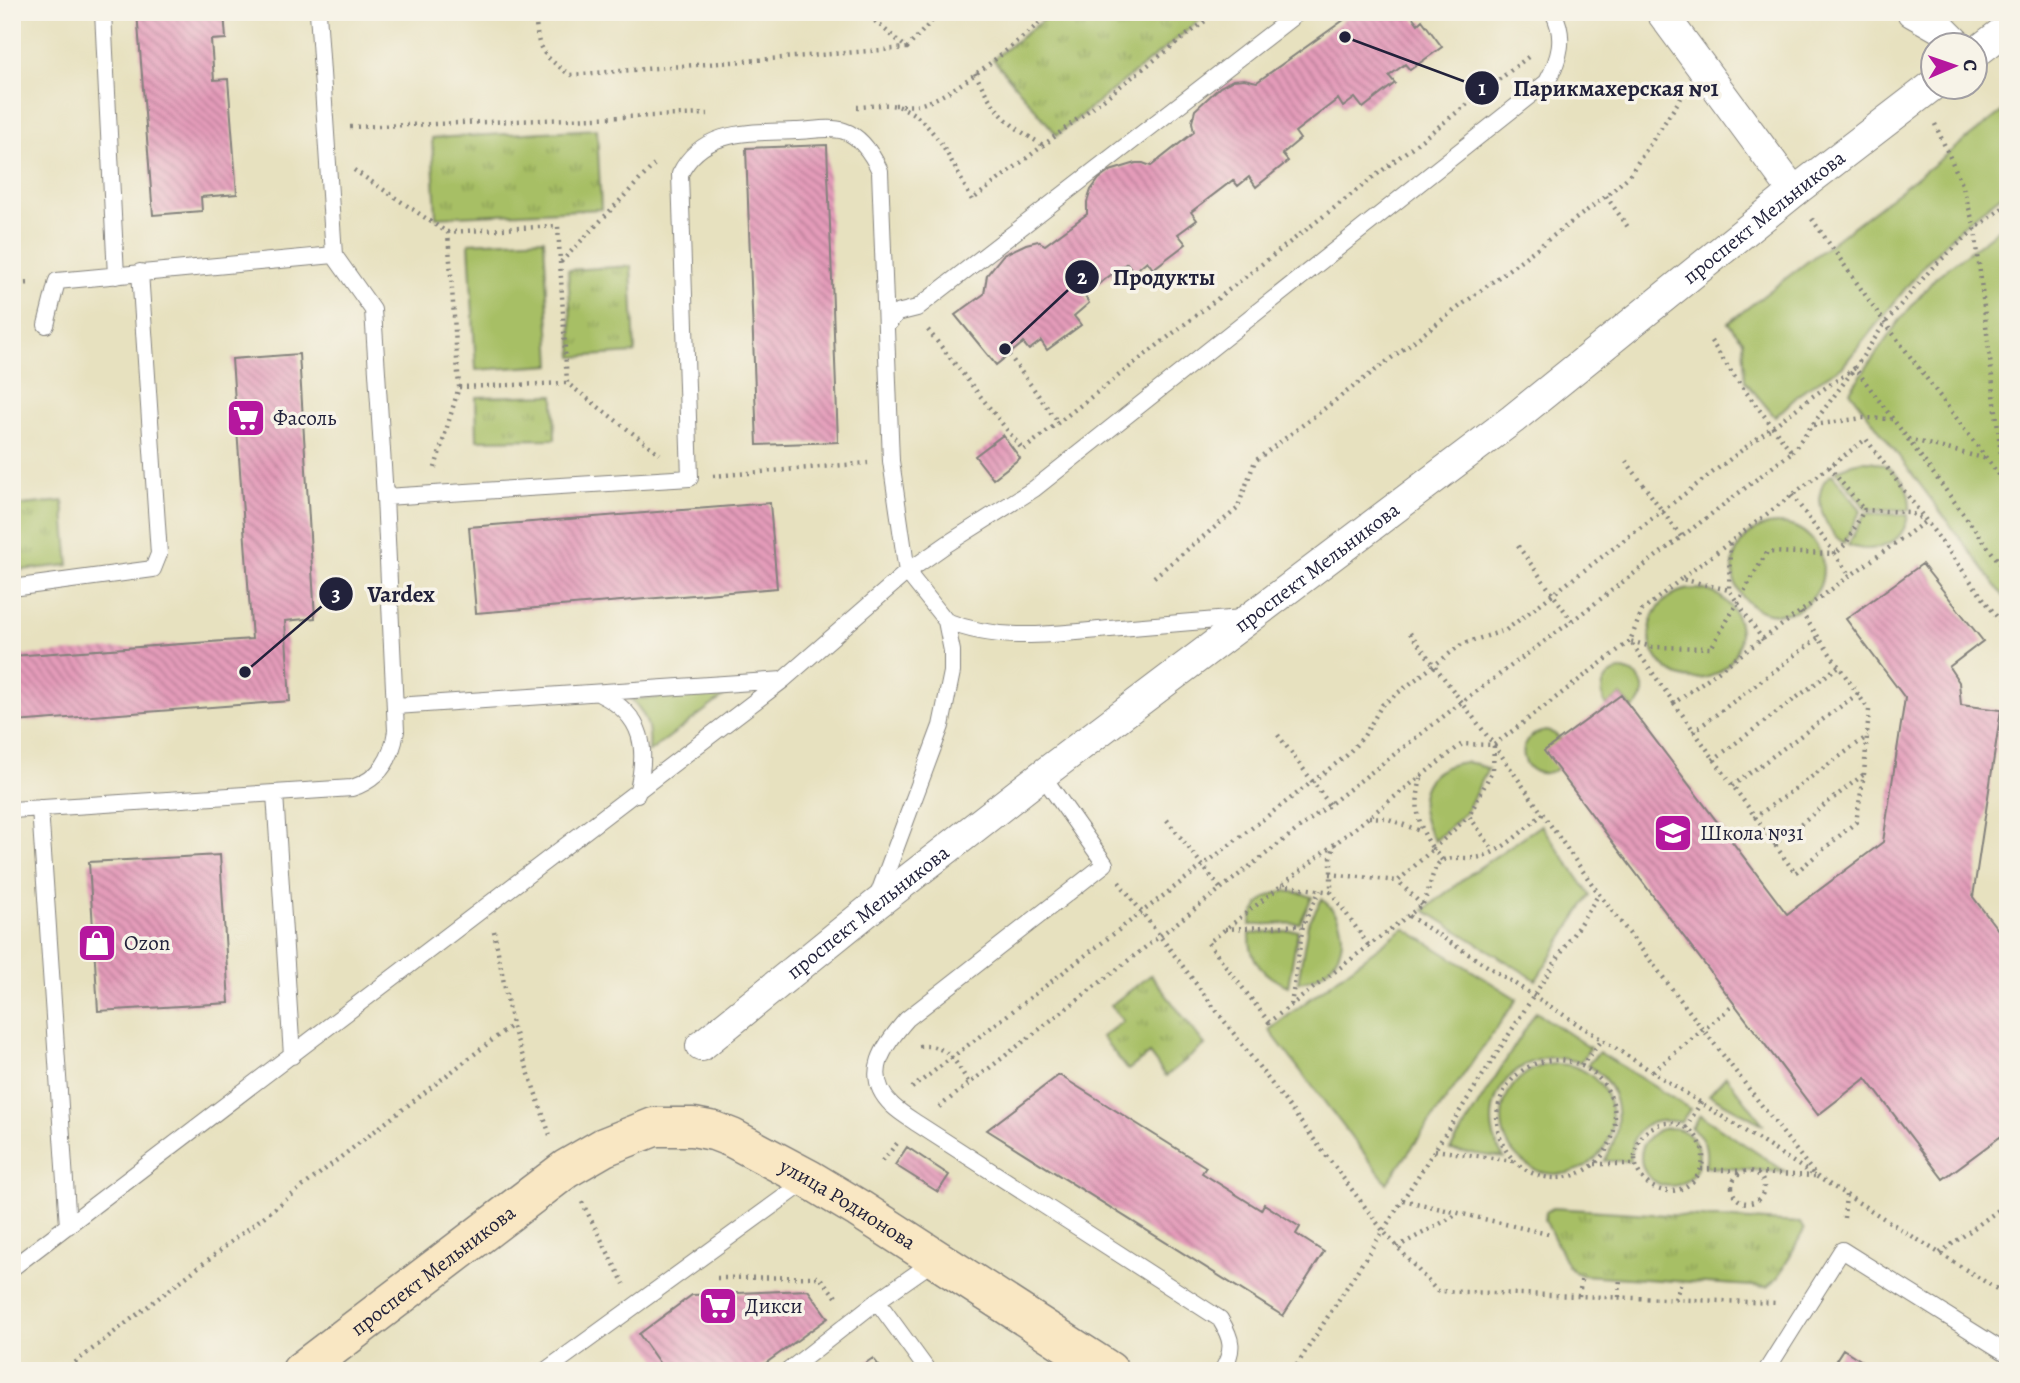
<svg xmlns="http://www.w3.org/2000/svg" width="2020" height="1383" font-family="Alegreya,serif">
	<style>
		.grass { fill: #a7bf65; stroke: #647050; stroke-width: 2 }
		.park { fill: url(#park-tufts); stroke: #647050; stroke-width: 2 }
		.building { fill: url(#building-back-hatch) }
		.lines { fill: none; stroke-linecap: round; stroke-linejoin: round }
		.lane-casing { stroke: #84827d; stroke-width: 18 }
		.street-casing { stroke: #84827d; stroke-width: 32 }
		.secondary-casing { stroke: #84827d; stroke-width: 41 }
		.path { stroke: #84827d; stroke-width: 4.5; stroke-dasharray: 2 5; stroke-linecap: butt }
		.lane { stroke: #fff; stroke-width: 16 }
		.street { stroke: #fff; stroke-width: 30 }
		.secondary { stroke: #f9e7c3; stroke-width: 38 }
		.labels { text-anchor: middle; stroke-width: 7; stroke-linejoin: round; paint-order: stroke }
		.street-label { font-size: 21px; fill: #22223b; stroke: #f7f3e8 }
		.poi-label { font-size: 21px; fill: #22223b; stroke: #f7f3e8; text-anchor: start }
		.leader { fill: none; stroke: #22223b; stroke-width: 2.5 }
		.callout-dot { fill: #22223b; stroke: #f7f3e8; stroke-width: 2.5 }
		.mark-label { font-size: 21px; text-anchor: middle; font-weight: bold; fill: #fff }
		.callout-label { font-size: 23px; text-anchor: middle; font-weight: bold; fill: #22223b; stroke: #f7f3e8; stroke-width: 7; stroke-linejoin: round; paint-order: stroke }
	</style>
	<defs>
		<pattern id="park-tufts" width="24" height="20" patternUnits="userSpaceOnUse" patternTransform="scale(1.75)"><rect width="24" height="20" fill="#a7bf65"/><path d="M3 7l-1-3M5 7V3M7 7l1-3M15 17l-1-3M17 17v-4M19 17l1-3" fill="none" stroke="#889b54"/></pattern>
		<pattern id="building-back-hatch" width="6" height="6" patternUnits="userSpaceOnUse" patternTransform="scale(1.75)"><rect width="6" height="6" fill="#e49bb9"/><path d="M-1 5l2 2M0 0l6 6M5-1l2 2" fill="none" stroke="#b87e98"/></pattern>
	</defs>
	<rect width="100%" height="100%" fill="#f7f3e8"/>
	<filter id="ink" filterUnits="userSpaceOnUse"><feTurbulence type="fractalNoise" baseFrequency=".0143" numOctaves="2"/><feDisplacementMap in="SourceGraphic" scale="14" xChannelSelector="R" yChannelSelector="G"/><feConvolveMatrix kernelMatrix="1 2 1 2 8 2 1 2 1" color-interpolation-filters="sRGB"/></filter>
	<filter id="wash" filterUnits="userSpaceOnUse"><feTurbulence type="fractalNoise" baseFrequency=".00686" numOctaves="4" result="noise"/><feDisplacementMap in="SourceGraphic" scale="28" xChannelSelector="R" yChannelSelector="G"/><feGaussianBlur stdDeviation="1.57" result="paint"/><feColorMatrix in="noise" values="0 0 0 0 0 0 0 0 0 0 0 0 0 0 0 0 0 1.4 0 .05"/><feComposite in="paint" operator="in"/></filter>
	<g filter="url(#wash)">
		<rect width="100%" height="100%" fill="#e7e1bf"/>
		<path class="grass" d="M2008 107V190L1964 224 1926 263 1843 366 1805 389 1775 417 1745 381 1743 340 1728 323Z
			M2008 222V478L2004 481 2008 487V602L1850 391 1899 321 1936 277Z
			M544 239 551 365 476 370 469 243Z
			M1862 461C1890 460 1911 481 1910 510L1866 509 1836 471 1852 463Z
			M1832 474 1861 510 1844 543C1824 532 1808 488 1832 474Z
			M1865 513 1908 515C1904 545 1874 555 1848 545Z
			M1733 569a45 45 0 1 1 90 0a45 45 0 1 1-90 0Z
			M1650 634a45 45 0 1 1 90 0a45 45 0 1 1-90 0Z
			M1623 670C1644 674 1651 696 1633 709L1621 695 1606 706C1597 688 1604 673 1623 670Z
			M727 694 649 752C651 730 647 715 631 699Z
			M1546 731 1553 733 1561 739 1557 769C1524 788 1507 736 1546 731Z
			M1465 762 1477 764 1488 769 1466 812 1435 841C1411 806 1418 768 1465 762Z
			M1541 825 1590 895 1536 980 1424 910 1470 874Z
			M1285 891 1301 893 1312 897 1300 923 1250 925C1255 904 1263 895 1285 891Z
			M1322 899C1327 904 1334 910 1337 916 1352 948 1330 978 1298 982L1308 924Z
			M1404 928 1517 999 1387 1183 1269 1030Z
			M1298 930 1288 986C1263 976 1249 961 1250 934Z
			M1536 1012 1590 1048 1580 1062C1567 1059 1555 1056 1542 1059 1496 1069 1478 1121 1504 1158L1450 1150Z
			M1599 1052 1690 1109 1681 1122C1652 1117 1629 1126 1631 1161H1604C1625 1130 1623 1084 1587 1065Z
			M1502 1119a55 55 0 1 1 110 0a55 55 0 1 1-110 0Z
			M1726 1076 1764 1125 1709 1095Z
			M1700 1115 1786 1172 1705 1167C1708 1152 1706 1137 1691 1128Z
			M1641 1157a29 29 0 1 1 58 0a29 29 0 1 1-58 0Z"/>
		<path class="park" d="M1053 12H1210L1057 135 993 59Z
			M597 129 601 209 436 217 432 138Z
			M631 266 635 353 573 357 568 270Z
			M554 395 555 439 477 440 476 397Z
			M63 501 69 565 12 571V506Z
			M1151 975 1205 1045 1166 1076 1149 1054 1128 1070 1102 1037 1123 1021 1111 1005Z
			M1553 1208 1800 1223 1804 1230 1778 1278 1767 1287 1582 1275 1574 1272 1568 1266 1545 1220 1546 1212Z"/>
		<g id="blocks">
			<path class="building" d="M137 12H224L226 39 211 40 214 80 228 79 237 194 201 197 202 211 153 215Z
				M1355 12H1409L1418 24 1422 20 1442 47 1410 70 1405 64 1389 76 1395 83 1363 108 1355 98 1343 107 1338 99 1295 132 1300 139 1282 154 1288 161 1256 187 1249 177 1238 186 1233 180 1191 212 1197 220 1178 234 1186 244 1153 269 1147 261 1134 272 1127 263 1084 295 1089 303 1074 316 1081 325 1047 350 1041 341 1029 350 1023 343 996 365 955 315 984 294 987 275 1003 255 1026 244 1038 241 1045 245 1087 214V202L1091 190 1099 179 1110 171 1136 163H1143L1151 166 1194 132 1192 122 1195 110 1220 87 1233 80 1244 79 1257 82Z
				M827 145 838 442 757 445 746 148Z
				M299 354 315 618 285 621 290 701 15 722 12 656 252 639 232 359Z
				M1003 435 1020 458 993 479 975 456Z
				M770 503 777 588 476 613 469 527Z
				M1922 564 1983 641 1949 667 1959 682 1961 705 2001 710 1973 897 2008 943V1131L1943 1179 1866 1078 1818 1115 1544 751 1621 695 1787 914 1883 842 1905 698 1846 619Z
				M220 855 229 1003 98 1011 89 862Z
				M1059 1075 1206 1167 1202 1173 1261 1210 1264 1204 1300 1227 1296 1234 1324 1252 1283 1316 987 1130Z
				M907 1147 949 1175 938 1192 895 1165Z
				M808 1290 828 1318 755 1371H665L639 1334 692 1295Z
				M1843 1349 1878 1371H1829Z
				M873 1358 883 1371H854Z"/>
		</g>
	</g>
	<g filter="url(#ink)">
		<use href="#blocks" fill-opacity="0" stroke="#84827d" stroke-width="2"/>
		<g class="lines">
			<g class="lane-casing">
				<path id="lane" d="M103 12 116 276
					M318 12 334 255
					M887 325 897 313 917 308 1299 12
					M385 497 690 478 680 174C703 128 751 133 795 131 810 131 830 126 844 131 862 137 873 156 880 171L891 461 907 572 946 621 952 651V672L941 726 877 898
					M12 588 153 569 159 554 140 272
					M946 621C1000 643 1054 634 1110 629 1155 625 1200 621 1245 618
					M600 694C645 716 648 749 637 794
					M396 706 783 680
					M1042 775 1105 864 907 1019C885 1044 861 1075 892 1105 899 1112 909 1118 918 1124L1220 1319C1232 1339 1235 1349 1222 1371
					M275 794 292 1056
					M40 808 68 1226
					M12 810 352 788C380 779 392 759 396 731L385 497 373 310 334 255 57 281 46 325
					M12 1268 783 680 907 572 947 544 1034 489 1547 82C1560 58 1566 37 1553 12
					M877 1301 928 1371
					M545 1371 809 1179
					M788 1371 877 1301 937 1259
					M1766 1371 1842 1250 2008 1354"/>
			</g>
			<g class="street-casing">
				<g id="street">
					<path d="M1661 12 1794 192"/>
					<path d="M1912 12 1942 29 1959 46"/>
					<path d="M1974 54 2008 28"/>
					<path id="s1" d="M701 1046 874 906 1042 775 1513 419 1794 192 1932 86"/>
				</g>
			</g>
			<g class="secondary-casing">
				<g id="secondary">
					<path id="s2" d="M301 1371 566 1169 604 1147 654 1127H693L714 1131 732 1138 809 1179 859 1209 1109 1371"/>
				</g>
			</g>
			<path class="path" d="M535 12C538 51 539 52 570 75L907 48
				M864 12 907 48 940 12
				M975 73C994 111 1006 124 1043 145
				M895 105C902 105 910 106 917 105 953 99 1023 36 1053 12
				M857 107C867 107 879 104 890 105 930 108 955 169 972 200L1217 12
				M1935 124 1962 184 1975 229 2004 481
				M350 127 708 114
				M354 170 448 233 459 387 434 471
				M1606 196 1630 230
				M1812 219 1885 323 2008 487
				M447 232 558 226 567 383 660 454
				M561 262 654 165
				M12 284 32 283
				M928 330 1023 450 1528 57
				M1009 355 1057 421
				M459 387 567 383
				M1814 425 1862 418 1892 419
				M1908 439 1987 459
				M1792 452 1855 368 1885 323 1932 268 1975 229 2008 204
				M1626 461 1682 538
				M1829 467 1864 510
				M713 476 868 463
				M1792 495 1835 554 1846 544 1864 510 1909 512 1922 519
				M1729 543 1681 579 1729 590
				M1518 546 1572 621
				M1154 577 1237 509 1255 461 1606 196 1628 177 1683 95
				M1681 579 1642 611 1630 641 1652 647 1711 648 1767 552 1835 554 1850 576
				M1410 633 1494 745 1599 894 1816 1176 2008 1296
				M1763 640 1729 590 1730 542 1866 439 2008 632
				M1674 703 1795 873 1856 822 1864 774 1869 710 1801 612
				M1693 732 1818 638
				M1278 735 1330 805
				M1494 746 1493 769 1469 816 1494 851
				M1713 760 1839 666
				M1421 778C1414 807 1417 825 1433 849L1398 881 1422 905
				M1732 786 1859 693
				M1543 814C1524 829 1504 851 1480 857 1469 860 1446 854 1438 864 1430 876 1430 893 1422 905L1269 1022 1208 943 1462 744 1494 745 1630 641 1674 703 1926 521
				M1369 817 1386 818 1420 831
				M1754 818 1868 736
				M1167 820 1220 888
				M1335 843 1331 857V892L1369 946
				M1773 845 1863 775
				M1442 860 1433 849 1469 816
				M1330 874 1398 881
				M1119 882 1384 1232 1437 1291 1778 1303
				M1281 885 1331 892
				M1409 916 1812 1174
				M1225 929 1303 925
				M494 931 512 1025 551 1138
				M1291 1005 1303 925 1320 890
				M919 1046C948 1044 955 1061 969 1083
				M1497 1119a59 59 0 1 1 118 0a59 59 0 1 1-118 0Z
				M1581 1066 1603 1039
				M1653 1071 1735 1004
				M912 1088 1346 756 1364 736 1382 705 1462 644 1506 630 1813 396 1855 368 2008 574
				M939 1107 1462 702 1572 621 1792 452 1736 379 1709 338
				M1635 1157a34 34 0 1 1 68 0a34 34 0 1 1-68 0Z
				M1686 1128 1701 1102
				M1435 1150 1513 1161
				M882 1161 900 1140
				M1595 1164H1636
				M1701 1169 1743 1171
				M1732 1187a16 16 0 1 1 32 0a16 16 0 1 1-32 0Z
				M1757 1173 1815 1176
				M1403 1200 1552 1235
				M582 1202 624 1284
				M1844 1218 1846 1195
				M1397 1247 1458 1214
				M1940 1253 2008 1203
				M717 1278 819 1277 838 1299
				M1579 1296 1582 1275
				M1619 1297 1620 1277
				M1675 1299 1682 1280
				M64 1371 512 1025
				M1293 1371 1599 894"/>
			<use href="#lane" class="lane"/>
			<use href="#street" class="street"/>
			<use href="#secondary" class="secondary"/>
		</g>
	</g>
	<defs>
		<g id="supermarket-square" transform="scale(2.0125)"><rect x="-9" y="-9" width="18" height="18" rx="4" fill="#b5179e" stroke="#f7f3e8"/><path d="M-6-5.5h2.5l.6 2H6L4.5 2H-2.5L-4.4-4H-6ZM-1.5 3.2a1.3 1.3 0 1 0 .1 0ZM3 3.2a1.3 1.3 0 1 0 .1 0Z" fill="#fff"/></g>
		<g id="school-square" transform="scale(2.0125)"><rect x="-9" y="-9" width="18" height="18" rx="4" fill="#b5179e" stroke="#f7f3e8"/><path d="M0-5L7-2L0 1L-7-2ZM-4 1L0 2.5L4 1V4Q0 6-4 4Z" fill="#fff"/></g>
		<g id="shop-square" transform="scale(2.0125)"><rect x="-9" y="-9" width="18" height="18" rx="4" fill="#b5179e" stroke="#f7f3e8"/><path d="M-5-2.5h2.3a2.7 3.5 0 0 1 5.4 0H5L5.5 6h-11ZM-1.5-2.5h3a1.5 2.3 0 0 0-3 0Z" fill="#fff"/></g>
	</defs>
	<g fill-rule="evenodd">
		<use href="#supermarket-square" x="246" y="418"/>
		<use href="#school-square" x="1673" y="833"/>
		<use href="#shop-square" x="97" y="943"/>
		<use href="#supermarket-square" x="718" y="1306"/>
	</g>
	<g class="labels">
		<g class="street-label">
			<text dy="7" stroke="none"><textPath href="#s1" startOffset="1348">проспект Мельникова</textPath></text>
			<text dy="7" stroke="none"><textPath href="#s1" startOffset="780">проспект Мельникова</textPath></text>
			<text dy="7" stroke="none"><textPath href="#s1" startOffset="214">проспект Мельникова</textPath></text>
			<text dy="7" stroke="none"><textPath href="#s2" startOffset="644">улица Родионова</textPath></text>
			<text dy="7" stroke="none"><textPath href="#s2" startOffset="166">проспект Мельникова</textPath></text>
		</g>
		<g class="poi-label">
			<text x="273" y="425">Фасоль</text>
			<text x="1700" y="840">Школа №31</text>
			<text x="124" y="950">Ozon</text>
			<text x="745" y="1313">Дикси</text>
		</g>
	</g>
	<path class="leader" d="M1345 37L1482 88M1005 349L1082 277M245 672L336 594"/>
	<g class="callout-dot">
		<circle cx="1345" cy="37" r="7"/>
		<circle cx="1005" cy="349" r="7"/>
		<circle cx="245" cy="672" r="7"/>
		<circle cx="1482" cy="88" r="18"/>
		<circle cx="1082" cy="277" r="18"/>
		<circle cx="336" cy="594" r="18"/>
	</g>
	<g class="mark-label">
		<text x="1482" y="95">1</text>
		<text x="1082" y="284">2</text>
		<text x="336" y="601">3</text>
	</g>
	<g class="callout-label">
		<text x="1616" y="96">Парикмахерская №1</text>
		<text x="1164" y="285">Продукты</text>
		<text x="401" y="602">Vardex</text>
	</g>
	<rect width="2020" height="1383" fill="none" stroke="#f7f3e8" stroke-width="42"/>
	<g transform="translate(1954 66) rotate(88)"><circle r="33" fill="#f7f3e8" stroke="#a29fa3" stroke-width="2"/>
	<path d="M0-5L12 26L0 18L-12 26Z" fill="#b5179e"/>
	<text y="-10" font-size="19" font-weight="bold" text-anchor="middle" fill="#22223b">С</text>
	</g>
</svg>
